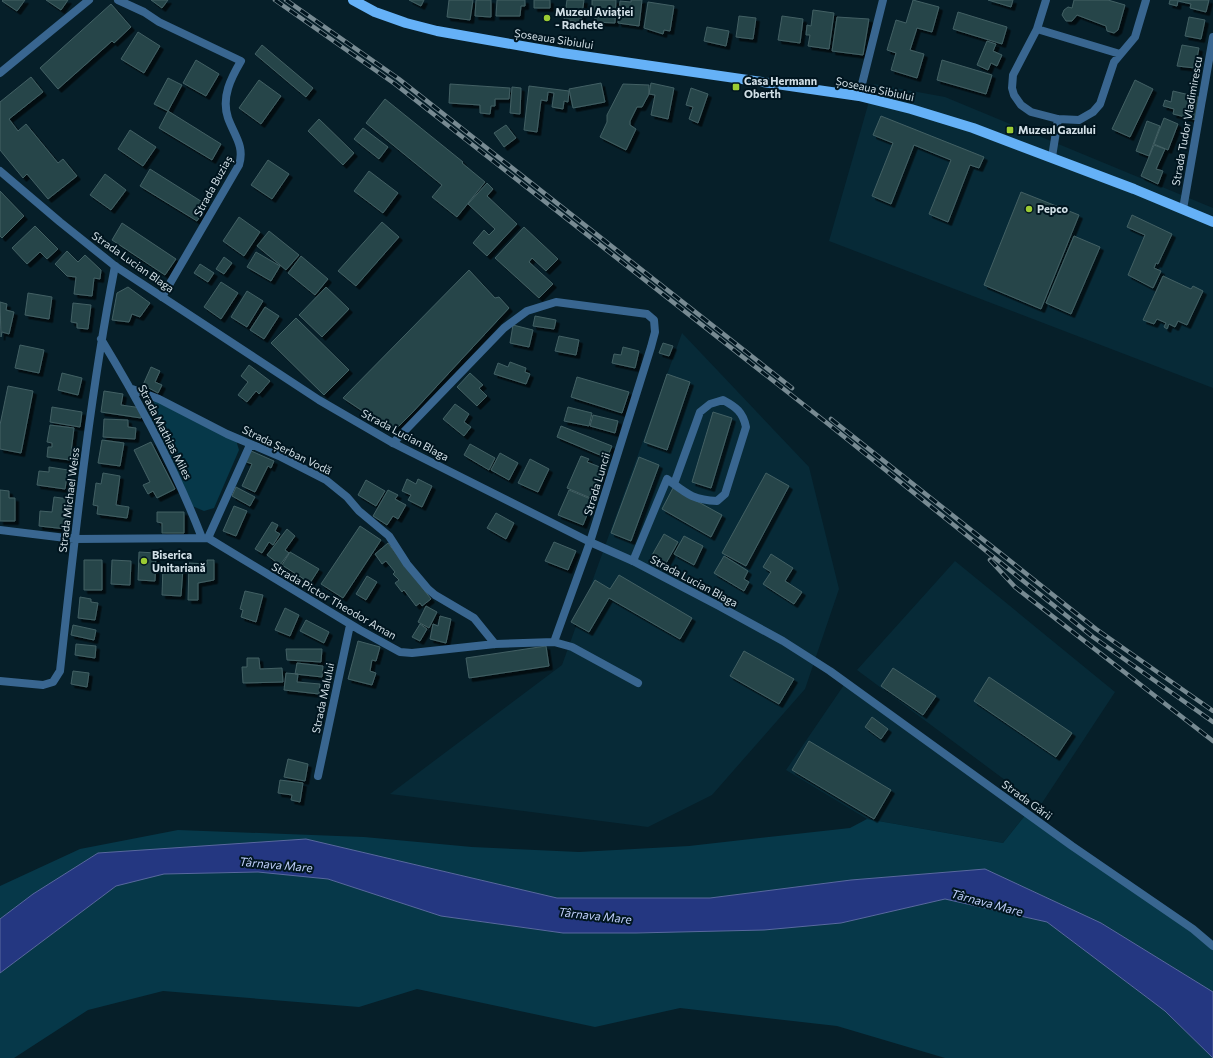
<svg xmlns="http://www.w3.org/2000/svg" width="1213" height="1058" font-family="Commissioner,sans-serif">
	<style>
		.built { fill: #072a37 }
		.green { fill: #063849 }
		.water { fill: #243781; stroke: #58699f }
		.building { fill: #284549; stroke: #426064; filter: url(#shadow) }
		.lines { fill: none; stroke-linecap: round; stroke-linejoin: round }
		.minor { stroke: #396690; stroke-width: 8 }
		.tertiary { stroke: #396690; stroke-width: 8 }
		.primary { stroke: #65b1f7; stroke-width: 10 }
		.rail-casing { stroke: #778a92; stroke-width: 4.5 }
		.rail { stroke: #00151f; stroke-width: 3; stroke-dasharray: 9; stroke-linecap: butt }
		.poi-dot { fill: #9bcb33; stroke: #00151f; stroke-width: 1.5 }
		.labels { text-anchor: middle; stroke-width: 4; stroke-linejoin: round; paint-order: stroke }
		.poi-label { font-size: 11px; font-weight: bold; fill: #d1dfe6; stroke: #00151f; text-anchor: start }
		.street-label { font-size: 11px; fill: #d1dfe6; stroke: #00151f }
		.water-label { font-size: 12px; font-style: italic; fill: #becef9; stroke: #00151f }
	</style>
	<defs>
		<filter id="shadow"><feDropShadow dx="3.5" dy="3.5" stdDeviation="0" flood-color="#0009"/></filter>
	</defs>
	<rect width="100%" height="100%" fill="#061f29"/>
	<path class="built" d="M874 84 945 97 1213 208V388L829 241Z
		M682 333 809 467 839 589 805 689 712 795 648 827 390 794 562 665Z
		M955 561 1115 692 1040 806 857 670Z
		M846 682 1027 813 1003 843 867 819 786 770Z"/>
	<path class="green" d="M159 399 236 440 239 450 214 508 204 511 190 505 148 419 154 402Z
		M1027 813 1213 946V992L1101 923 985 869 851 880 710 898H557L306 839 98 853 33 894 0 919V886L80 849 178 830 364 837 472 847 579 852 689 846 850 828 867 819 1003 843Z
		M258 872 328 879 441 916 563 933H636L841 923 945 899 1047 922 1165 1011 1213 1058H945L837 1026 680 1008 595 1027 417 989 359 1007 163 991 88 1010 14 1058H0V973L116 886 164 874Z"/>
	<path class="water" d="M306 839 557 898H710L851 880 985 869 1101 923 1213 992V1058L1165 1011 1047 922 945 899 841 923 764 930 636 933H563L441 916 328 879 258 872 164 874 116 886 0 973V919L33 894 98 853Z"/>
	<path class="building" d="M3 0H25L17 11 2 1Z
		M46 0H68L61 10Z
		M151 0H168L162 8Z
		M409 0H424L421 6Z
		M449 0H473L470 20 447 17Z
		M476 0H491V17L475 16Z
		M497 0H525V6H521L520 16H496Z
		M534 0H550V8H534Z
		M567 0H584L581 22 564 20Z
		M592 0H616L615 23 595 22V16H592Z
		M631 0H642L639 26 618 23 620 1 631 2Z
		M913 0 939 7 932 32 917 28 910 50 924 54 917 78 891 70 896 53 887 50 896 20 906 23Z
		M988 0H1013L1011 7Z
		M1074 0H1108L1125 5 1118 30 1114 33 1107 31 1106 26 1077 15 1072 21H1066L1062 15 1064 10 1068 7 1072 8Z
		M1170 0H1209L1206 12 1190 8 1191 4 1178 1 1177 6 1169 4Z
		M648 2 674 6 670 31 664 30 663 34 644 28Z
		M111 4 131 27 114 43 112 41 58 89 40 68Z
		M813 10 834 13 829 49 808 46 810 35H806L807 25 811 26Z
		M958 12 1007 27 1002 44 953 29Z
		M739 16 756 18 753 39 736 37Z
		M782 16 803 19 800 43 778 40Z
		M837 17 869 19 863 55 832 51Z
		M1189 17 1205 20 1201 39 1185 36Z
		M707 27 729 31 726 46 704 41Z
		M138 32 160 46 144 73 121 59Z
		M987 41 996 44 993 51 1002 55 997 66 991 63 988 70 977 65Z
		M262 45 313 88 306 97 255 54Z
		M1182 45 1199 48 1195 68 1177 66Z
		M196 60 219 74 206 96 183 83Z
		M942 60 992 75 986 94 937 80Z
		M31 77 43 92 9 119 18 131 26 124 58 163 63 159 77 176 48 199 27 174 23 178 0 150V102Z
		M168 78 182 85 168 111 154 104Z
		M259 80 281 96 261 124 239 108Z
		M1135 80 1153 89 1130 137 1112 129Z
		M601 83 605 102 573 108 569 89Z
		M651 83 674 88 668 119 651 115 655 95 649 94Z
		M450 84 510 88 509 99H495V106H491L490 114 480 113V105L449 103Z
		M623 84 649 85V94L642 107H637L630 121V125L636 129 626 150 600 137 607 122V115Z
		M529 86 569 91 568 102 564 101 563 109 552 107 554 93 548 92 547 101 541 100 537 132 524 130Z
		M512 87 521 88 520 114 510 113Z
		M691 88 708 94 698 123 689 119 693 107 686 105Z
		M1173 91 1202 98 1197 120 1173 114 1174 109 1163 106 1165 100 1171 102Z
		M385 99 463 162 462 163 485 182 457 217 432 197 442 185 366 123Z
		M168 111 221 144 212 160 159 128Z
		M881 116 984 157 979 168 970 165 948 222 929 214 951 160 914 145 891 204 872 196 893 143 873 135Z
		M1164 118 1178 124 1168 150 1154 144Z
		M319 119 354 153 343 165 308 131Z
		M1147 121 1160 126 1149 156 1136 151Z
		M506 125 516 138 504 147 494 133Z
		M363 128 388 147 379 159 354 139Z
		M130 130 156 147 143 166 118 149Z
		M1154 145 1165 149 1156 169 1163 171 1158 184 1141 176Z
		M268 160 289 174 272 199 251 185Z
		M150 169 207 205 197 221 140 186Z
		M369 171 398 193 383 213 354 191Z
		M105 174 126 190 111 210 90 195Z
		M487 183 493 189 487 196 517 224 487 256 473 243 484 230 489 235 495 229 468 204Z
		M0 191 24 216 2 238 0 236Z
		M1021 192 1079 215 1041 309 984 285Z
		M1132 215 1172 234 1158 264 1156 263 1154 268 1161 271 1153 288 1128 275 1145 235 1127 227Z
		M239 217 260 232 244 256 223 241Z
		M382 222 399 237 356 286 338 271Z
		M122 223 176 259 165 275 112 240Z
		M35 226 58 249 47 259 40 252 27 264 12 248Z
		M524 227 558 259 546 271 532 258 529 262 553 284 539 298 495 258Z
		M269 231 299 255 286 270 257 246Z
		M1074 236 1100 247 1071 314 1046 303Z
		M67 251 78 262 85 255 101 270 100 279 94 278 92 296 74 294 76 277 67 276 55 264Z
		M256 252 280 266 271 281 247 267Z
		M301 256 328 279 315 295 288 273Z
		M224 257 232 263 224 274 216 269Z
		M200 264 214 273 208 282 194 273Z
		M469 270 495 298 499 297 509 308 412 413 397 428 391 430 343 398Z
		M1163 276 1191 289 1193 286 1203 291 1187 325 1178 321 1175 327 1169 324 1167 329 1164 327 1166 323 1157 319 1154 324 1143 320Z
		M221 282 238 293 221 319 204 307Z
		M128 287 150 303 140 317 132 314 129 322 112 320 117 293Z
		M326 287 349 309 322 337 299 315Z
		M247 291 263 301 247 327 231 317Z
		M28 293 52 297 49 319 25 315Z
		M0 302 7 304 6 310 14 312 9 334 2 332 1 337Z
		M73 303 91 305 88 329 77 328V323L71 322Z
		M265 307 279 316 264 339 250 330Z
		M535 316 556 320 554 329 533 326Z
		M296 318 349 370 324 395 271 343Z
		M513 325 533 330 529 347 510 343Z
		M559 336 579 340 576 355 555 351Z
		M663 343 673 346 669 356 659 353Z
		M20 345 44 350 39 373 15 368Z
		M623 347 639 351 635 368 612 363 614 354 621 355Z
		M510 362 526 368 525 372 530 374 526 384 494 374 498 363 508 367Z
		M249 365 270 381 259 394 256 391 247 402 238 395 248 382 241 376Z
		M151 367 160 371 155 382 162 385 158 393 143 385Z
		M62 373 82 378 78 395 58 390Z
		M470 373 483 385 479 388 487 396 477 406 457 387Z
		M667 374 690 382 667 450 644 442Z
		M577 377 629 392 622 413 571 397Z
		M8 386 33 391 21 453 0 449V425Z
		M104 391 123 394 121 405 142 408 141 418 101 412Z
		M455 404 469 414 464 422 471 427 464 436 443 419Z
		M52 407 82 412 80 427 50 422Z
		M568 407 592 413 589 426 564 421Z
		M713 412 732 418 711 488 692 482Z
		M593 415 618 421 615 433 590 426Z
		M104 419 128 420V427L136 428 135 439 103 437Z
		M50 425 74 428 70 460 47 457 48 447H52V443L47 442Z
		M561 426 612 446 607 458 557 437Z
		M102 440 124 443 120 466 98 463Z
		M151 442 175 489 157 498 153 491 148 494 143 485 150 482 134 450Z
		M470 444 495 458 489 470 464 455Z
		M249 450 274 461 271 468 268 466 255 492 242 486 252 464 244 461Z
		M500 453 518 463 509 480 491 470Z
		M581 456 589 459 587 462 605 469 593 499 567 488Z
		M639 457 659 465 631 541 611 533Z
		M530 459 549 469 538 492 518 483Z
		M49 467 68 470 65 489 37 485 39 471 49 472Z
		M103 473 120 476 116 505 129 507 127 518 97 514 98 506 93 505 96 483 101 484Z
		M766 473 789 486 746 566 722 553Z
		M407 479 416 484 418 479 432 486 422 507 408 500 411 495 402 491Z
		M366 480 385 491 376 506 358 495Z
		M236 487 255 497 250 506 232 496Z
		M673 488 722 515 711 537 662 509Z
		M0 490 9 491V498H15V521H0Z
		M388 490 398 495 395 499 406 505 398 519 393 516 387 525 373 516Z
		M569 490 593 500 583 525 558 515Z
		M54 497 69 499 66 529 39 526 40 511 52 512Z
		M234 506 247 511 236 536 223 531Z
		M157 512H184V533H162V523L157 522Z
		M496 513 514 523 506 539 487 528Z
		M272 522 278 525 275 531 280 534 273 545 269 542 262 553 255 549Z
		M360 526 381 540 343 598 321 584Z
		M287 529 295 536 285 550 289 553 280 565 267 555Z
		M664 534 678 542 665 565 651 557Z
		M684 536 703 546 694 565 674 554Z
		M554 542 576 551 568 570 545 561Z
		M388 543 431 599 422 606 420 603 416 606 404 590 402 592 395 583 399 580 393 574 395 572 386 561 382 564 375 554Z
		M139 552 156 553 155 581 138 580Z
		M290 552 319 569 310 583 282 565Z
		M771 554 793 568 785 581 802 592 794 604 763 584 771 572 763 567Z
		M724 556 748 571 744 579 749 582 744 591 714 573Z
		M84 560H102V590H84Z
		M112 560 131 561 130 585 111 584Z
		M207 560H214V580L198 583V600H188L189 563 207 564Z
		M163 567 183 568 181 596 162 595Z
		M619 575 692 618 680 639 609 598 589 632 571 622 595 580 610 589Z
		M367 576 377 582 366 600 356 594Z
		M245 591 263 595 256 622 241 617 243 610 240 609Z
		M80 597 91 599V602L98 603 95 620 78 618Z
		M426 606 437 612 429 628 418 622Z
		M285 608 299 615 290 636 275 630Z
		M440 616 451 619 446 643 430 639 433 624 438 626Z
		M306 620 329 632 324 643 300 631Z
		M420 624 427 629 420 641 412 637Z
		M73 625 96 630 94 640 71 635Z
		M358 641 380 647 376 661 372 660 370 671 376 673 372 685 348 679Z
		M76 644 96 646 95 658 75 655Z
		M546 646 549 666 469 678 466 658Z
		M286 649H322L321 662 287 660Z
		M744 651 794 679 779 704 730 676Z
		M247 658H259L260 669 282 668 283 682 243 683 242 667H247Z
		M297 663 323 666 322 677 295 674Z
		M893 668 936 696 923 715 881 686Z
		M73 671 89 673 87 687 71 684Z
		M286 673 298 674 297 682 320 684 319 694 284 690Z
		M989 677 1072 733 1056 757 974 701Z
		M872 717 888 729 881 739 865 727Z
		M809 741 891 790 874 819 792 770Z
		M288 759 308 764 305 781 284 777Z
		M280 780 303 783 300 802 291 800 292 795 278 793Z"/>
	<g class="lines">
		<path class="minor" d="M118 0 144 12 159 22 241 61C231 78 221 97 228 118 234 135 245 146 239 165L162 297
			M1046 0 1037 29 1013 75 1012 88 1014 95 1021 105 1031 112 1058 119 1079 120 1093 112 1100 104 1114 62 1135 37 1146 0
			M1037 29 1120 54
			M859 96 883 0
			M1052 157 1058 119
			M1183 209 1213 37
			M101 339C140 403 175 468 202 538
			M132 389 159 399 227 434 279 456 326 480 347 497 359 511 389 536 407 564 428 589 435 595 474 618 495 644
			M393 443 504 328 527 311 556 302 647 314 654 320 655 332 651 347 590 542 554 642
			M0 530 74 539 208 538 360 630 400 652 412 653 495 644 554 642 572 647 638 683
			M208 538 250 445
			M633 561 667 479C686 493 692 500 717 501L725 494 746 427C743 412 736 407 723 400L710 404 700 412 674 484
			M0 681 43 685 53 682 60 671C75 536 89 400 115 266
			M318 776 350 625"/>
		<path class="tertiary" d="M0 73 89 0
			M0 171 60 222 115 266 319 400 393 443 590 542 633 561 719 606 783 641 830 671 1072 846 1193 929 1213 946"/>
		<path class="primary" d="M353 0 375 12 406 23 437 31 562 53 859 96 911 109 973 128 1134 189 1213 222"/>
		<g class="rail-casing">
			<path id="rail" d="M275 0 395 84 827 423 1093 637 1213 722
				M286 0 399 79 792 388
				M831 419 1096 629 1213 711
				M990 560 1015 587 1213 741"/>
		</g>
		<use href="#rail" class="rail"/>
	</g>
	<g class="poi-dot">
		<circle cx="547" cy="18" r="4"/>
		<rect x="732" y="83" width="8" height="8" rx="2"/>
		<rect x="1006" y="126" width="8" height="8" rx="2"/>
		<circle cx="1029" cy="209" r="4"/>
		<circle cx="144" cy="561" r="4"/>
	</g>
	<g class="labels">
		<g class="poi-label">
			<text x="555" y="16">Muzeul Aviației<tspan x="555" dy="13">- Rachete</tspan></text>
			<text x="744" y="85">Casa Hermann<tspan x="744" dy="13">Oberth</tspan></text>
			<text x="1018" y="134">Muzeul Gazului</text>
			<text x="1037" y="213">Pepco</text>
			<text x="152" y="559">Biserica<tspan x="152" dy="13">Unitariană</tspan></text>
		</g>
		<g class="street-label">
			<text transform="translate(554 39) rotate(9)" y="4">Șoseaua Sibiului</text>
			<text transform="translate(875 89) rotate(12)" y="4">Șoseaua Sibiului</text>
			<text transform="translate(1187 121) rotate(-80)" y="4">Strada Tudor Vladimirescu</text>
			<text transform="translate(213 186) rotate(-61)" y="4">Strada Buziaș</text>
			<text transform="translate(133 262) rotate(35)" y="4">Strada Lucian Blaga</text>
			<text transform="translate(165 432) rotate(63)" y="4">Strada Mathias Miles</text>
			<text transform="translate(405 435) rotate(28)" y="4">Strada Lucian Blaga</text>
			<text transform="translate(287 450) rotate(26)" y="4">Strada Șerban Vodă</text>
			<text transform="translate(597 484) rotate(-73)" y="4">Strada Luncii</text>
			<text transform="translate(69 500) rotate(-83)" y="4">Strada Michael Weiss</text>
			<text transform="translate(694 581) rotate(28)" y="4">Strada Lucian Blaga</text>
			<text transform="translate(334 601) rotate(30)" y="4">Strada Pictor Theodor Aman</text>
			<text transform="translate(323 698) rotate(-78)" y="4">Strada Malului</text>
			<text transform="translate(1027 800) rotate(36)" y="4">Strada Gării</text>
		</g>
		<g class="water-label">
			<text transform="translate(276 865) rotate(5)" y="4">Târnava Mare</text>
			<text transform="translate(987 903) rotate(15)" y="4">Târnava Mare</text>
			<text transform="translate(595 916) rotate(6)" y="4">Târnava Mare</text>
		</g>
	</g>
</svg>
